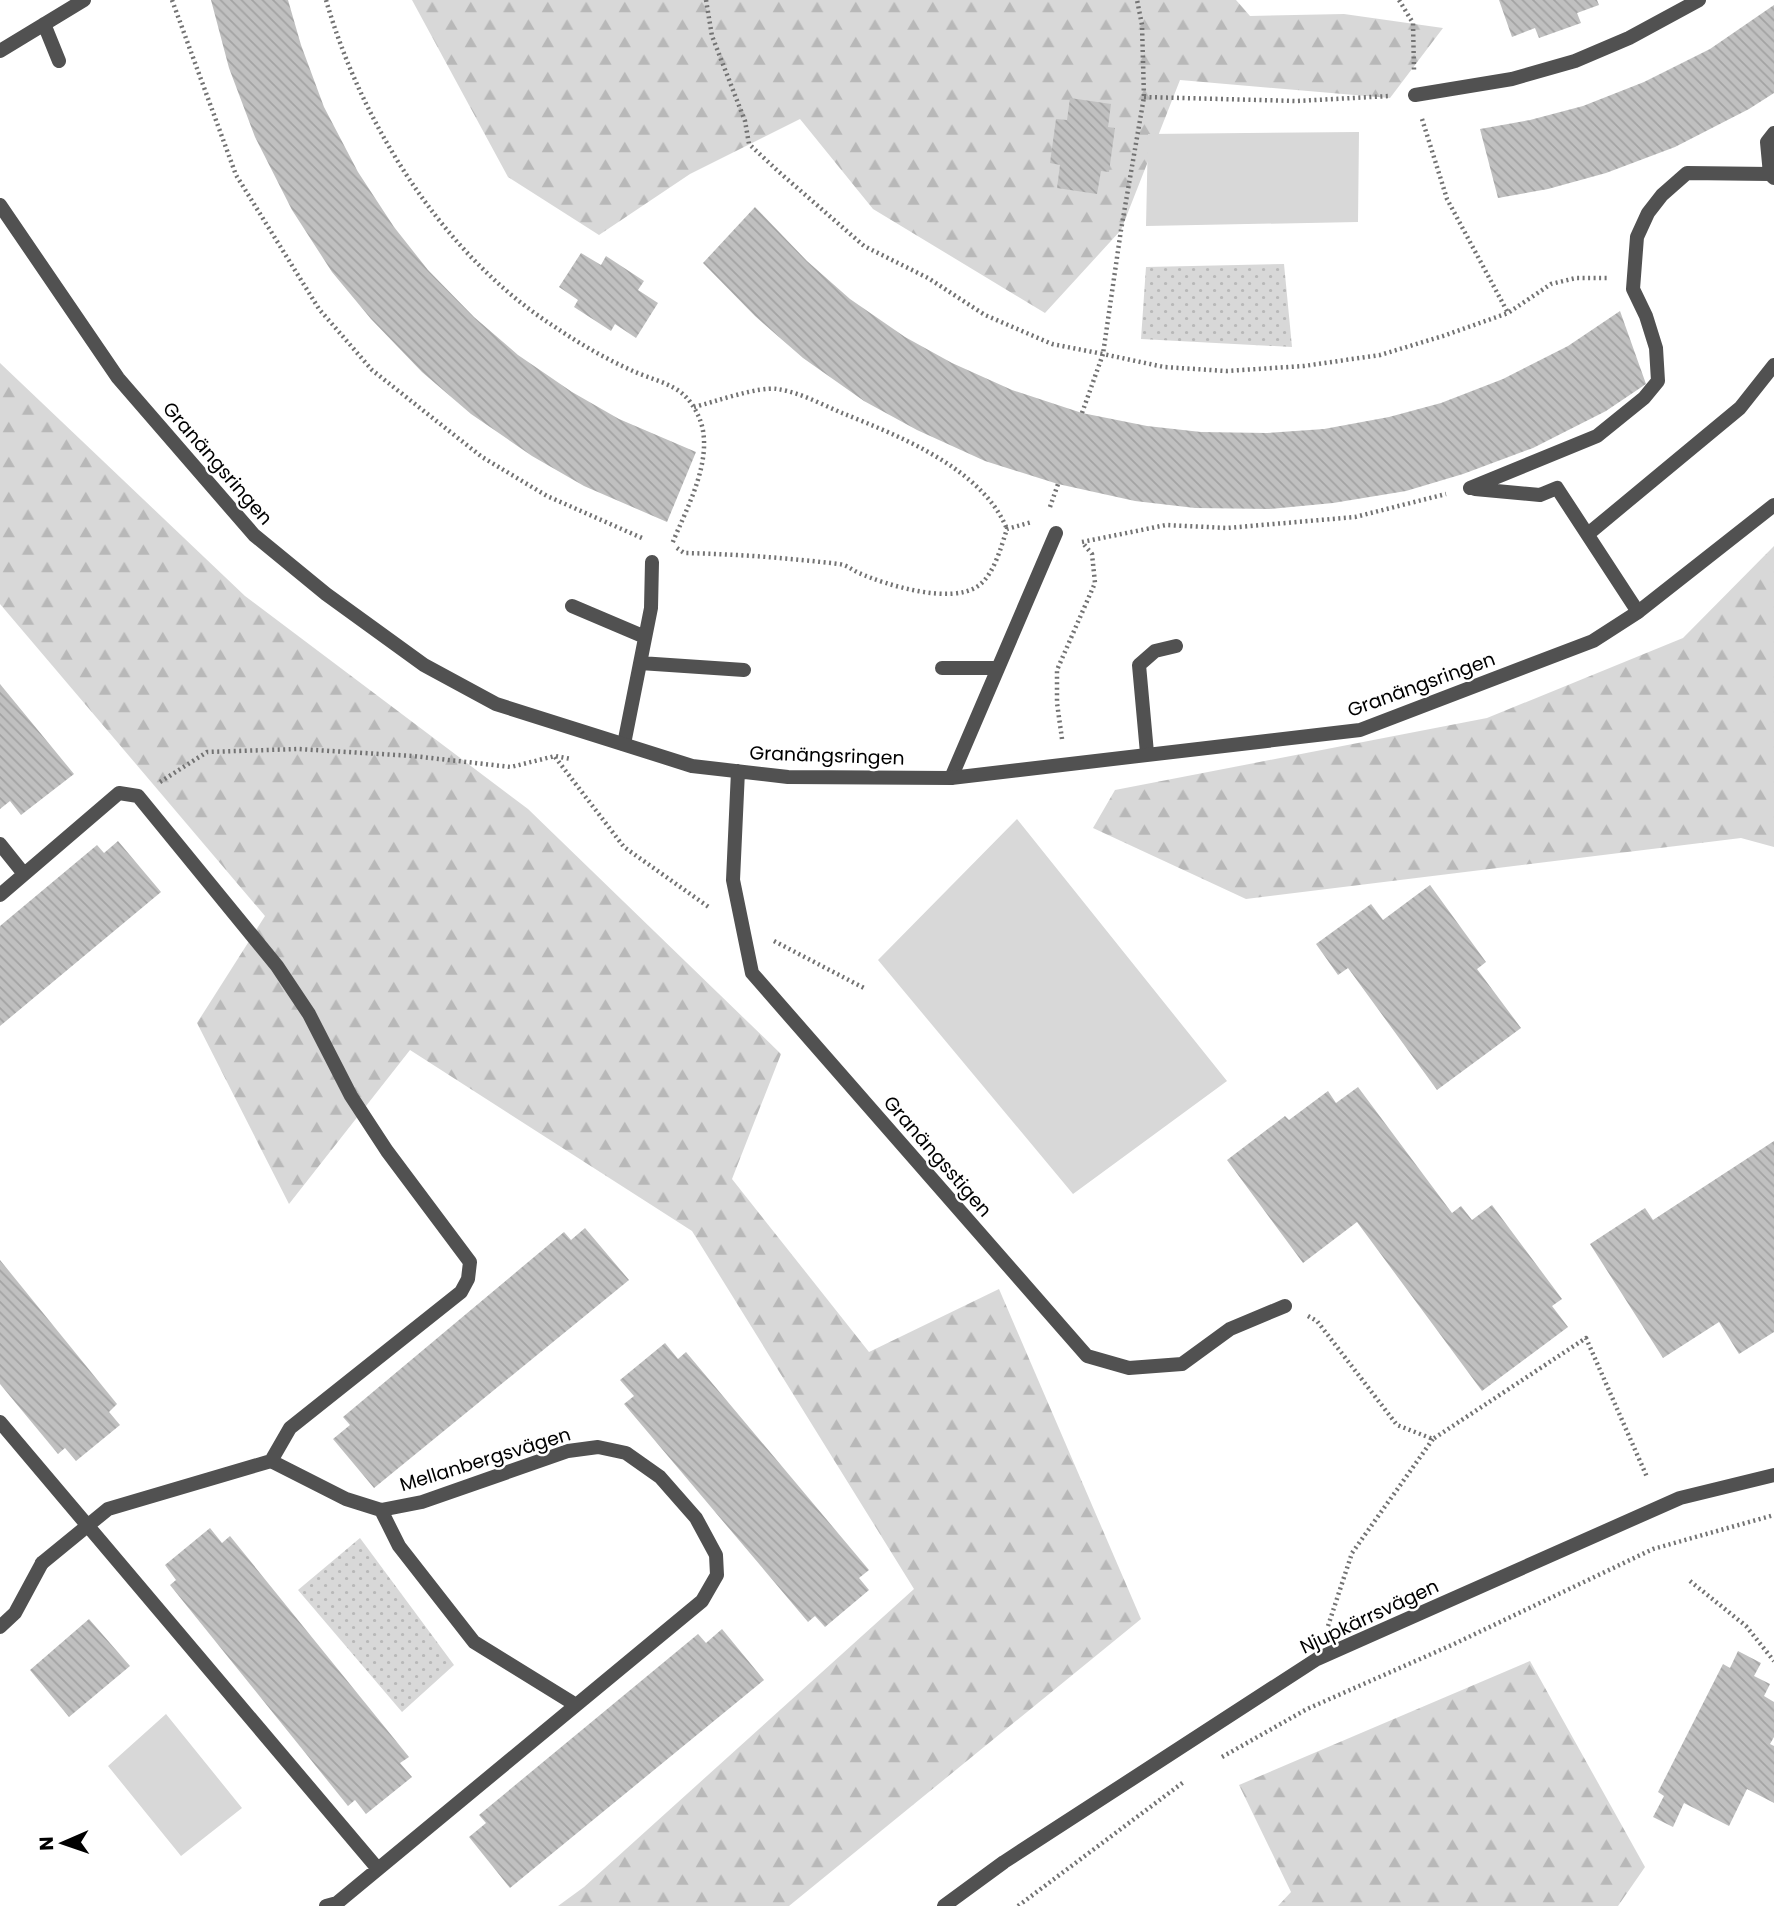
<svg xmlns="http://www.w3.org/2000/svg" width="1774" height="1906" font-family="Poppins,sans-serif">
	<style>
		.grass { fill: url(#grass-dots) }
		.forest { fill: url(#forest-firs) }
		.pitch { fill: #d8d8d8 }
		.building { fill: url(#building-back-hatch) }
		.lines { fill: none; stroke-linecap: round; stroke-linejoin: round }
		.path { stroke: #737373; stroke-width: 4.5; stroke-dasharray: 2 3.5; stroke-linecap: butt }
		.lane { stroke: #515151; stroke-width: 14 }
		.street { stroke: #515151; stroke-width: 14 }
		.labels { text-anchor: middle; stroke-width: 5; stroke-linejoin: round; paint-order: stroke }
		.street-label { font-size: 19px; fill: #000; stroke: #fff }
	</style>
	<defs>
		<pattern id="grass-dots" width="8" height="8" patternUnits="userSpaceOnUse" patternTransform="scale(1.75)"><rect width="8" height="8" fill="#d8d8d8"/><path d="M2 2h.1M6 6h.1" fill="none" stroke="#b8b8b8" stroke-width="1.8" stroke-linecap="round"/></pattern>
		<pattern id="forest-firs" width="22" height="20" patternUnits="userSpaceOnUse" patternTransform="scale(1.75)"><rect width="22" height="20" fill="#d8d8d8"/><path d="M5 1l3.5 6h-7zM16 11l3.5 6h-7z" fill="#b8b8b8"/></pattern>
		<pattern id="building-back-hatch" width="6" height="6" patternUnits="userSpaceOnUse" patternTransform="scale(1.75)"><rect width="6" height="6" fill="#c0c0c0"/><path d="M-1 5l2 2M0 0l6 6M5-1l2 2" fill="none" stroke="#a3a3a3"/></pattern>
	</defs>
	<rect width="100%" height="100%" fill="#fff"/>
	<path class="grass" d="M1284 264 1292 347 1141 339 1146 267Z
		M360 1538 454 1665 402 1712 298 1590Z"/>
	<path class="forest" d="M412 0H1236L1250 16 1344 14 1443 28 1390 98 1180 80 1121 230 1045 313 873 209 800 119 690 174 599 235 508 177Z
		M0 363 245 596 528 809 781 1054 732 1179 869 1352 999 1289 1141 1619 789 1906H558L584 1887 914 1589 692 1231 410 1050 289 1204 197 1023 265 916 0 604Z
		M1774 546V847L1741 838 1246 899 1093 828 1115 790 1487 718 1683 638Z
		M1530 1661 1645 1867 1618 1906H1278L1291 1892 1239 1785Z"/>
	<path class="pitch" d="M1359 132 1358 222 1146 226 1148 134Z
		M1017 819 1227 1081 1073 1194 878 960Z
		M166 1714 242 1808 181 1856 108 1766Z"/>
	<path class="building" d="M211 0H288L301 45 324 107 358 172 394 227 428 270 474 317 518 355 572 392 619 419 696 452 667 522 584 486 532 456 471 414 422 372 371 319 332 272 292 210 255 137 229 68Z
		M1499 0H1597L1599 5 1577 13 1581 23 1539 38 1535 28 1512 37Z
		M1774 5V93L1749 109 1675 147 1606 173 1548 189 1498 198 1480 129 1530 120 1583 106 1644 82 1710 49Z
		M1070 98 1111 104 1108 127 1115 128 1109 172 1101 171 1097 194 1057 188 1060 165 1050 163 1056 119 1067 120Z
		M755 207 807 261 850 299 905 337 952 363 1012 390 1082 413 1147 426 1201 432 1267 433 1324 429 1389 417 1441 403 1503 379 1568 346 1620 311 1646 384 1606 411 1533 448 1463 474 1406 491 1333 503 1269 509 1195 508 1135 501 1058 484 985 461 917 430 864 401 803 358 755 316 703 263Z
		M581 253 601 265 606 256 644 281 638 290 658 303 636 338 615 324 611 331 574 307 578 300 559 287Z
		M0 684 74 774 21 815 10 801 0 809Z
		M118 841 161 892 0 1026V926L97 845 104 853Z
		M1430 885 1486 962 1477 969 1521 1028 1437 1090 1348 968 1338 975 1316 944 1371 904 1383 920Z
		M1358 1087 1452 1213 1461 1206 1472 1220 1492 1205 1562 1299 1552 1306 1568 1327 1482 1391 1357 1222 1303 1263 1227 1160 1285 1116 1289 1120 1328 1091 1336 1103Z
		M1774 1141V1332L1739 1354 1719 1322 1663 1358 1590 1244 1645 1208 1653 1220Z
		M585 1228 629 1280 374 1488 333 1439 350 1425 343 1417 564 1232 571 1240Z
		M0 1260 117 1404 109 1412 120 1425 76 1461 65 1448 58 1454 0 1384Z
		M665 1343 678 1359 686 1352 869 1570 859 1578 869 1590 825 1627 815 1616 808 1622 624 1404 634 1396 620 1380Z
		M210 1528 222 1543 230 1536 409 1757 400 1763 412 1777 366 1814 355 1800 348 1806 170 1585 176 1580 165 1565Z
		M89 1619 130 1666 69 1717 30 1670Z
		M722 1629 764 1680 510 1888 469 1837 486 1823 479 1815 698 1634 706 1643Z
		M1738 1651 1761 1663 1754 1676 1770 1684 1764 1696 1774 1702V1737L1770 1744 1774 1746V1803L1747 1789 1729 1826 1684 1803 1673 1827 1653 1817 1664 1796 1658 1792 1723 1664 1730 1668Z"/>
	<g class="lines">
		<path class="path" d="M172 0 236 175 319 309 372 370 482 457 547 496 642 538
			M326 0C362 125 444 256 555 327 580 344 606 359 633 371 650 379 672 383 685 396 690 401 694 407 697 413 718 453 687 507 672 544
			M706 0 712 36 745 121 749 144 779 172 864 246 928 278 985 315 1052 344 1103 354 1121 230 1144 97 1142 25 1137 0
			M1399 0 1413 23 1414 70
			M1144 97 1297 101 1390 96
			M1422 119 1447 199 1508 313
			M694 407C714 402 759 386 777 389 799 392 821 404 842 413 899 436 982 468 1007 529
			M1082 413 1103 354 1164 367 1226 371 1304 366 1380 355 1443 336 1508 313 1551 284 1576 278H1609
			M1050 507 1058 484
			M1082 542 1166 525 1227 528 1355 517 1446 494
			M677 548 684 553C736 554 788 558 839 564 847 565 852 570 859 573 886 585 951 605 978 586 994 575 1001 547 1007 529L1032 522
			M1062 739 1057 703V670L1095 583 1092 554 1082 542
			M555 757 624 847 710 908
			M160 782 207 752 298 749 413 756 511 767 555 756 571 759
			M774 941 864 988
			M1308 1316 1317 1321 1397 1425 1433 1439 1586 1338 1647 1477
			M1690 1581 1746 1626 1774 1661
			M1328 1626 1352 1553 1433 1439
			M1222 1757 1307 1709 1454 1644 1653 1549 1774 1515
			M1018 1906 1185 1781"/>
		<path class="lane" d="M44 24 59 61
			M0 51 84 0
			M1415 95 1512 79 1575 61 1629 38 1699 0
			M1770 174 1767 142 1774 133
			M1470 488 1597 436 1644 398 1658 381 1656 348 1646 316 1633 289 1637 237 1648 213 1662 195 1687 173 1770 174 1774 178
			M1475 489 1540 495 1557 488 1638 612
			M1588 534 1740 408 1774 365
			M572 606 645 637
			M640 663 744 670
			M942 668H998
			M624 744 651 608 652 562
			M1147 753 1139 665 1155 651 1176 646
			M951 778 1056 533
			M0 844 24 874
			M0 895 119 793 138 796 277 966 309 1014 351 1096 387 1151 470 1262 468 1279 461 1292 290 1428 271 1461
			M0 1422 378 1869
			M381 1510 399 1546 474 1642 576 1705
			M42 1563 108 1509 271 1461 346 1499 381 1510 422 1502 568 1451 598 1447 626 1453 660 1477 696 1518 716 1555 717 1575 702 1601 337 1903 326 1906"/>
		<path class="street" d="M0 205 118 378 254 535 326 594 424 665 496 704 692 766 788 777 951 778 1360 730 1593 641 1638 612 1774 505
			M738 771 733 880 752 973 1087 1356 1129 1368 1182 1364 1230 1329 1285 1306
			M0 1627 15 1613 42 1563
			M944 1906 1004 1862 1317 1659 1680 1498 1774 1475"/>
	</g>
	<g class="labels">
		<g class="street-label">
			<text transform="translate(218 463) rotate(49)" y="7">Granängsringen</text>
			<text transform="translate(1421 684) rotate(-20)" y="7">Granängsringen</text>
			<text transform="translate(827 755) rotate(2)" y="7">Granängsringen</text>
			<text transform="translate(938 1156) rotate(49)" y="7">Granängsstigen</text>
			<text transform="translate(485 1459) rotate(-17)" y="7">Mellanbergsvägen</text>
			<text transform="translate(1369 1616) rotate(-25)" y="7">Njupkärrsvägen</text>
		</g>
	</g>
	<g transform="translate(63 1843) rotate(268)" stroke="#ffffff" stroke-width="5" paint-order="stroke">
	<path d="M0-5L12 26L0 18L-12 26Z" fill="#000000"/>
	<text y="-10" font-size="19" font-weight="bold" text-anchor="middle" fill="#000000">N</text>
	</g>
</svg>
